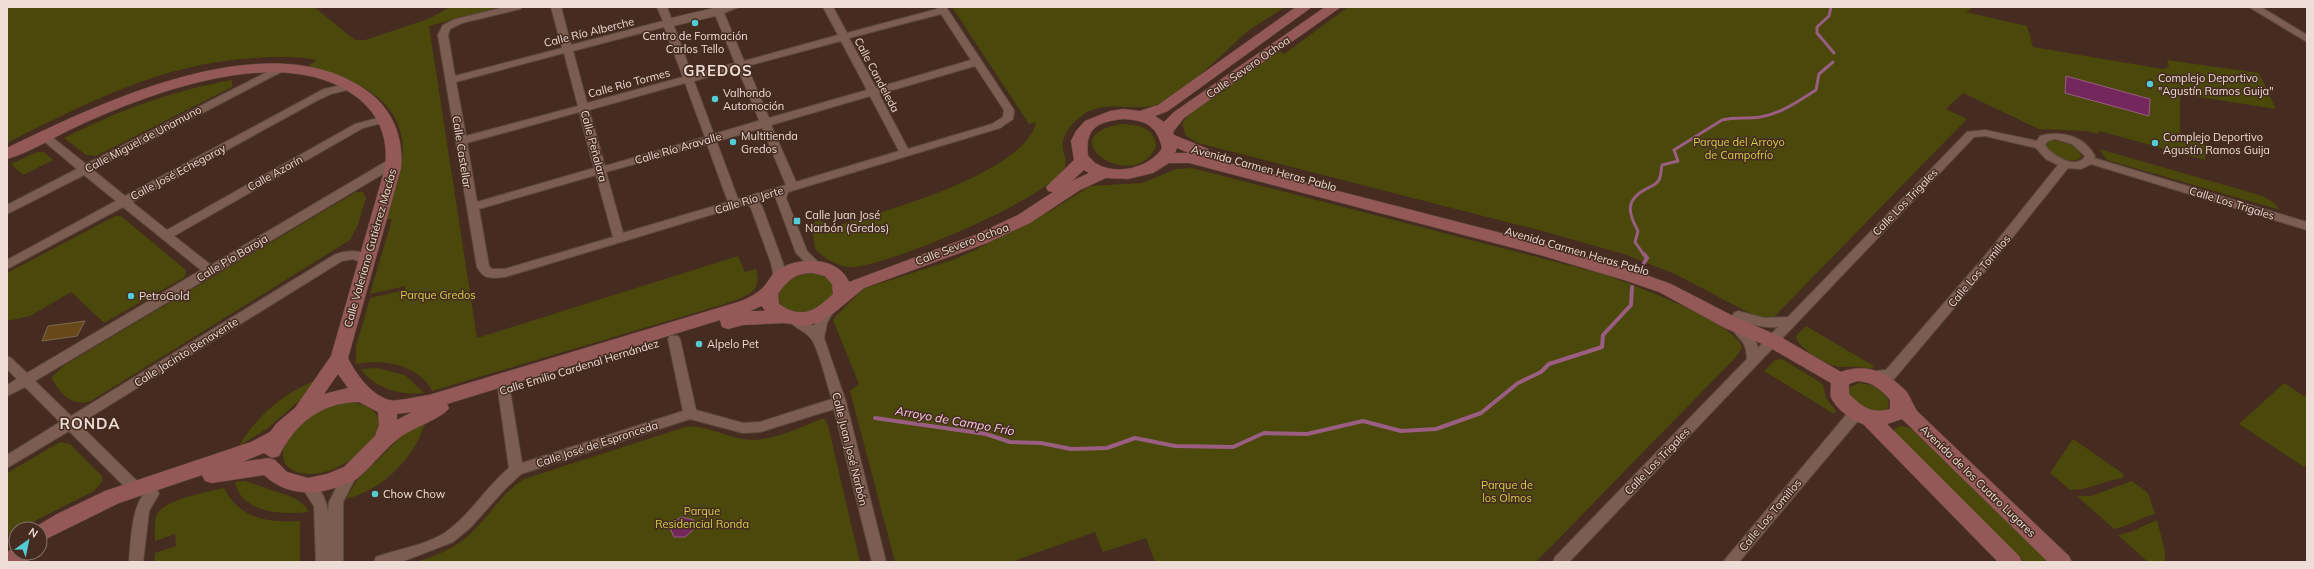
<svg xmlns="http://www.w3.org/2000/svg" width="2314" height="569" font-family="Mulish,sans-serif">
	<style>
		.green { fill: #4a480a }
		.water { fill: #74275d; stroke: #995e81 }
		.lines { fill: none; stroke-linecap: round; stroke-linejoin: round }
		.stream-far1 { stroke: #995e81; stroke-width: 3 }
		.stream { stroke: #995e81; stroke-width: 4 }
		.building { fill: #674919; stroke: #7b6a51 }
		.pedestrian-casing { stroke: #5d483e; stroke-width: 10 }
		.minor-casing { stroke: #5d483e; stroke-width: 2 }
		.secondary-casing { stroke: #5d483e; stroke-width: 1 }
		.pedestrian { stroke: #7b5e51; stroke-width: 8 }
		.minor { fill: #7b5e51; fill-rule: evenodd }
		.secondary { fill: #945957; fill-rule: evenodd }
		.poi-dot { fill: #52ccd5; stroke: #452b20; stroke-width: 1.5 }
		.labels { text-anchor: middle; stroke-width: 3; stroke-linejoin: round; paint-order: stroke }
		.street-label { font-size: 11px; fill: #eeddd6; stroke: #452b20 }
		.poi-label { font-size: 11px; fill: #eeddd6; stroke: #452b20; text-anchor: start }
		.park-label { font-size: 11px; fill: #d4cf44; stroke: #452b20 }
		.water-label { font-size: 12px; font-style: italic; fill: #f8cbe6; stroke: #452b20 }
		.district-label { font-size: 15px; font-weight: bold; letter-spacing: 1px; fill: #eeddd6; stroke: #452b20 }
	</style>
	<rect width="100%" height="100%" fill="#452b20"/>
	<path class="green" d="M7 7H314L355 40H365L428 19 450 7H500L429 26 477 338 738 256 745 272 756 269C764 293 744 297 725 304L432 391C420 365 382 358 356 364V346L370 298 404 290 406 286 370 294 392 219H386C393 195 406 165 402 139 396 94 344 74 305 68L317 60C296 56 276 57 254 58 160 64 89 102 7 143Z
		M952 7H1285C1269 18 1251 27 1238 40 1214 63 1189 86 1160 103 1141 114 1107 98 1084 114 1073 122 1061 134 1063 149 1064 156 1068 162 1064 169 1047 199 888 266 852 267 839 268 824 258 815 249L813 233 818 231 814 222 820 220 827 223 829 228C875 214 1026 174 1036 122L1029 124Z
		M1348 7H1974L1966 12 2027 26 2033 47 2163 69 2169 67 2167 60 2259 73 2276 109 2180 94V137L2206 145 2205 160 2099 131 2098 134 2086 131 2039 129 1963 93 1946 109 1967 119 1768 323 1677 275 1627 255 1546 232 1198 143 1186 136 1182 123 1191 112 1277 50 1284 54Z
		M232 80V87L96 156 86 155 64 138C122 109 168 92 232 80Z
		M1121 124C1136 124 1155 127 1156 146 1136 196 1047 137 1121 124Z
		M2053 140 2076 146 2082 157C2072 166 2051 158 2046 146L2049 141Z
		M2099 149 2263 196 2273 202 2280 210 2107 160Z
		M37 152H44L53 160 23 175 11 164Z
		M1192 168 1603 274C1628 283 1739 323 1742 348L1736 357 1536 562H1155L1146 538 1103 552 1095 532 1011 562H895L850 391 859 384 833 320 835 317 863 289 955 259 977 249 1052 210 1090 186 1142 183 1176 169Z
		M356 192H363L366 198 358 225 350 240 91 401C70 407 62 394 51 378L63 366Z
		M115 216H121L186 270 185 277 104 323 71 292 30 316 7 321V273Z
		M811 273 827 277 832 282 833 295C813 311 805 319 781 306 771 286 795 275 811 273Z
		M1806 326 1874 366 1872 369C1860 366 1852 367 1840 367 1829 367 1796 347 1796 336Z
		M1782 359 1823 384 1826 398 1836 411 1834 414 1764 371 1775 360Z
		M377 368 405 375 424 393C401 396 374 388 361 369Z
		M319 379 307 394 268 428 239 446C257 415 286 391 319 379Z
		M1859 383C1872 384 1885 389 1889 403L1886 411 1874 414 1850 401 1848 391 1850 387Z
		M2284 383 2307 398V464L2304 467 2239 424Z
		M346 402C419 407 352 477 308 474 272 471 280 443 299 423 309 413 332 405 346 402Z
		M824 418 828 425 860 562H417C440 554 458 547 475 529 491 513 504 491 524 479L685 427C706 424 724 437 744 439 770 443 801 427 824 418Z
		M426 420C416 457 383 490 346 499L357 480 406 432Z
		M1900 426 1908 427 1916 433 2049 562H2024L1896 436 1894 429Z
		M2073 439 2124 474 2123 478C2105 480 2090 490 2070 490L2050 473Z
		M60 442 70 444 102 476V482L94 491 7 535V473Z
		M245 481 295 498 306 507 308 512C282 515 241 513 235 482Z
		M2132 481 2148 493 2155 514C2140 518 2128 526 2114 529L2077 496H2091Z
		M224 488C241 520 267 522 300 521V562H154L155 553 176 546 175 534 155 541C155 534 154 523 156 516 163 499 208 492 224 488Z
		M2157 520 2165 551V562H2148L2118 535 2130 532Z"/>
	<path class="water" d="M2066 76 2150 99 2149 116 2065 93Z
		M682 517 694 520V529L685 537H674L670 528 674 521Z"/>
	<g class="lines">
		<path class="stream-far1" d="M1831 7 1829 16 1817 27V33L1834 53
			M1644 255 1635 242 1638 231C1628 213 1625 200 1646 189 1650 187 1656 185 1659 180 1661 176 1661 170 1662 165L1678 161 1674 150 1722 120C1735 117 1747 119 1760 117 1780 114 1799 101 1816 90L1819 74 1833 62"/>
		<path class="stream" d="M1644 254 1647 258 1644 263
			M875 418 986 434 1010 442 1041 443 1071 449 1107 448 1135 438 1175 446 1233 447 1264 433 1307 434 1363 421 1401 431 1436 429 1481 413 1518 383 1541 372 1549 364 1602 347 1603 335 1631 305 1632 287"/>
	</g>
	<path class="building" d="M85 321 77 336 42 341 48 326Z"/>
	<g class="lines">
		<g class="pedestrian-casing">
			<path id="pedestrian" d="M668 23 719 11
				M711 139 765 123"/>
		</g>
		<g class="minor-casing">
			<path id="minor" d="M505 7H522L520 9 462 23 450 29 448 35 455 76 562 48 551 7H561L571 45 663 21 657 7H667L692 75 735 63 712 7H739L724 13 744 61 838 35 823 7H833L847 33 937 9 936 7H946L1014 110 1013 119 1000 128 788 192 786 198 807 251 823 267 821 270H813L796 253 775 196 758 201 762 206 783 263 786 277 780 281 774 277 771 263 751 208 747 204 505 277C492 278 484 280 477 267L438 35 443 25 456 19ZM941 14 971 60 876 88 849 38ZM664 27 683 77 587 103 573 51ZM841 41 867 90 769 118 747 66ZM564 53 578 106 466 136 456 82ZM975 66 1004 110 1003 117 992 124 908 149 879 94ZM738 69 786 185 738 199 694 81ZM685 83 705 137 605 166 589 110ZM870 96 899 151 796 182 771 125ZM579 112 594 168 477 202 467 143ZM707 144 728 202 623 233 606 172ZM596 175 613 237 505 269H492L489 266 479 209Z
				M2249 7H2261L2307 35V42Z
				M279 66 284 69 283 71 93 170 125 196 324 89 351 83 355 84V88L331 94 318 100 132 202 167 230 355 124 378 118 391 120 392 122 391 124H378L363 128 174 236 211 265 390 159H398L399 162 398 165 35 381 71 416 334 255C346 250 365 248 373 261L371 264 367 265 353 259 342 261 79 424 140 484 142 488 140 492 135 494 130 492 69 431 7 468V455L60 422 25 387 7 396V385L17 379 7 369V356L11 358 27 373 201 270 123 207 7 269V260L116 201 84 175 7 214V205L77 169 40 138 39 136 40 134H48L86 164Z
				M1985 130 2037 141 2040 136C2062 130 2084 136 2095 156L2094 158 2307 222V230L2091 164 2081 169 2068 168 1992 263 1894 379 1870 381 1865 380 1864 376 1865 372 1886 370 1984 257 2058 165 2046 159 2036 148 1985 136 1974 137 1569 562H1553L1555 557 1747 359C1746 338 1739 342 1731 327L1733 324 1737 322C1748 326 1755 337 1758 348L1778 327C1762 328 1748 324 1734 319L1732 316 1734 313 1738 311 1764 318 1788 317 1967 132ZM2055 139 2072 144 2085 156C2077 171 2051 155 2045 145L2048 141Z
				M827 307 831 309 833 312 827 323 824 338 846 402 886 562H872L834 409 760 432 743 433 690 419 521 474 504 490 471 527 453 542 401 562H374L376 557C398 549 423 546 443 534 469 517 485 488 509 468L498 390 499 386H509L510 390 522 463 683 411 668 339 670 336H678L680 339 696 410 743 423 760 422 832 399C827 384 819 351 812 340 806 330 794 329 789 320L791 317 795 315 814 326 823 309Z
				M1856 408 1861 409 1863 413 1861 417 1739 562H1723L1851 409Z
				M351 467 356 469 358 473 343 502V562H316L314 506 301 486 303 482C318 477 328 503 328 515L329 502 346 469Z
				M152 488 157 490 159 494 149 511 143 562H129C131 543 131 496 152 488Z"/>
		</g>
		<g class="secondary-casing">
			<path id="secondary" d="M1296 7H1312L1168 111 1155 116 1164 122 1174 112 1325 7H1341L1184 118 1173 132 1174 135 1208 149 1211 153 1206 157 1540 243 1635 271 1671 284 1737 318 1779 336 1841 372C1867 362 1888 373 1906 391 1910 396 1913 405 1917 411L2069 556 2072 562H2048L1902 419 1887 424 2019 556 2022 562H1998L1863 424C1852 421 1835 408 1831 397 1830 393 1831 388 1831 383L1767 346 1725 328 1659 292 1624 280 1540 255 1189 163H1169L1153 173 1128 179 1106 178 1080 190 1030 223 987 243 864 288 835 312 820 322 805 326 784 323 743 325 728 329 722 327 720 320 447 404 449 408C444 417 414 428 403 435 386 447 374 464 359 477 355 481 348 483 343 485 316 496 286 496 264 475L212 483 205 481 202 475 119 503 40 542V529H32L57 514 105 491 251 442 270 432 277 423 295 408 331 356 385 168C389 136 378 111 351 93 278 44 150 93 78 126 55 136 32 152 7 159V148C100 103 265 23 363 88 391 106 404 135 401 168L348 358C356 374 370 394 389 400 396 402 420 396 429 395L738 302C749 298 759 293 766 284 770 279 772 273 778 270 798 256 838 256 849 282L975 235 1018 215 1053 192 1048 191 1046 187 1074 160 1071 141 1076 131 1085 121 1110 111 1123 109 1140 111 1158 105ZM1123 119C1146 120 1157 126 1162 148 1151 167 1117 176 1097 164 1094 163 1091 158 1088 156 1085 128 1097 122 1123 119ZM1177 148 1189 153H1175ZM1084 170 1089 173 1072 181ZM813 273 825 276 832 284 833 294C815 311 802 320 779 304L778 294C788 280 795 273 813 273ZM762 306 765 311H750ZM338 374 348 388 324 394ZM1858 381C1872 382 1881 389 1890 400V409C1871 414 1862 407 1849 394V384ZM359 402 378 412 379 425 375 436 344 467 327 474 308 478 287 472 275 460 268 458 242 462 264 453 272 458 279 456C295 424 321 402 359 402ZM412 412 397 420V414Z
				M16 547V553H34C29 565 19 562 7 562V552Z"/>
		</g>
		<use href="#pedestrian" class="pedestrian"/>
		<use href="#minor" class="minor"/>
		<use href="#secondary" class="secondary"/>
	</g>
	<g class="poi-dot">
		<circle cx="695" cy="23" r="4"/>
		<circle cx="2150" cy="84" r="4"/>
		<circle cx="715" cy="99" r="4"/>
		<circle cx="733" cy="142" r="4"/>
		<circle cx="2155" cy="143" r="4"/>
		<rect x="793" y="217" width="8" height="8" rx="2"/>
		<circle cx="131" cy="296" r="4"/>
		<circle cx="699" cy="344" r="4"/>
		<circle cx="375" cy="494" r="4"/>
	</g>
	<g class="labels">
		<g class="street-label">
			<text transform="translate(589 32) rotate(-14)" y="4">Calle Río Alberche</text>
			<text transform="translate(1248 67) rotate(-35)" y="4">Calle Severo Ochoa</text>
			<text transform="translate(877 75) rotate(62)" y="4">Calle Candeleda</text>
			<text transform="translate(629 83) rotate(-15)" y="4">Calle Río Tormes</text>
			<text transform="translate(143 139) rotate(-28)" y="4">Calle Miguel de Unamuno</text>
			<text transform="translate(594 146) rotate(75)" y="4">Calle Peñalara</text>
			<text transform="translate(678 148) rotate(-16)" y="4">Calle Río Aravalle</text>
			<text transform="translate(462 152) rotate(81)" y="4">Calle Castellar</text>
			<text transform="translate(1264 168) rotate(15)" y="4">Avenida Carmen Heras Pablo</text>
			<text transform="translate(178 172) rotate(-28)" y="4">Calle José Echegaray</text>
			<text transform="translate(275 173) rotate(-29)" y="4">Calle Azorín</text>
			<text transform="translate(749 200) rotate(-17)" y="4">Calle Río Jerte</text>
			<text transform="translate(1905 202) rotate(-46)" y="4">Calle Los Trigales</text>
			<text transform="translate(2232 203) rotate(17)" y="4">Calle Los Trigales</text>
			<text transform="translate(962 244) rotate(-21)" y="4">Calle Severo Ochoa</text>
			<text transform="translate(370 248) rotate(-74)" y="4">Calle Valeriano Gutiérrez Macías</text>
			<text transform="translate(1577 251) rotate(16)" y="4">Avenida Carmen Heras Pablo</text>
			<text transform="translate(232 258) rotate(-31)" y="4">Calle Pío Baroja</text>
			<text transform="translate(1979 271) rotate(-50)" y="4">Calle Los Tomillos</text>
			<text transform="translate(186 352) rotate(-32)" y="4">Calle Jacinto Benavente</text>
			<text transform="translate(579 367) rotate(-17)" y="4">Calle Emilio Cardenal Hernández</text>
			<text transform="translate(597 444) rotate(-18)" y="4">Calle José de Espronceda</text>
			<text transform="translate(850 449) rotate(76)" y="4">Calle Juan José Narbón</text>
			<text transform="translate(1657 461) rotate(-46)" y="4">Calle Los Trigales</text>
			<text transform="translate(1978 481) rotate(44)" y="4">Avenida de los Cuatro Lugares</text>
			<text transform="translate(1770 515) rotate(-50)" y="4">Calle Los Tomillos</text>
		</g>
		<g class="poi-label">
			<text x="695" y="40" text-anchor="middle">Centro de Formación<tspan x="695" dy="13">Carlos Tello</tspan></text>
			<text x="2158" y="82">Complejo Deportivo<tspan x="2158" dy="13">"Agustín Ramos Guija"</tspan></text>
			<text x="723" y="97">Valhondo<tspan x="723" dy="13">Automoción</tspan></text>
			<text x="741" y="140">Multitienda<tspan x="741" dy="13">Gredos</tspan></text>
			<text x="2163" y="141">Complejo Deportivo<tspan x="2163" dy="13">Agustín Ramos Guija</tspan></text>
			<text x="805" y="219">Calle Juan José<tspan x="805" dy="13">Narbón (Gredos)</tspan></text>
			<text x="139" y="300">PetroGold</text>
			<text x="707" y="348">Alpelo Pet</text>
			<text x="383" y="498">Chow Chow</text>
		</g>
		<g class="park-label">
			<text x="1739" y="146">Parque del Arroyo<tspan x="1739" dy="13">de Campofrío</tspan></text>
			<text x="438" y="299">Parque Gredos</text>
			<text x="1507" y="489">Parque de<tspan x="1507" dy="13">los Olmos</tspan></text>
			<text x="702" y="515">Parque<tspan x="702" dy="13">Residencial Ronda</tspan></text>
		</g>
		<g class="water-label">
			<text transform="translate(955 421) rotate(10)" y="4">Arroyo de Campo Frío</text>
		</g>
		<g class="district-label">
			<text x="718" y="76">GREDOS</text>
			<text x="90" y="429">RONDA</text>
		</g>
	</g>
	<rect width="2314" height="569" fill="none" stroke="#eeddd6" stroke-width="16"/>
	<g transform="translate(28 541) rotate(33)"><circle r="19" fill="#452b20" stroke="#897269"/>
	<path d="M0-3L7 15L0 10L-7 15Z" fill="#52ccd5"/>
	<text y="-6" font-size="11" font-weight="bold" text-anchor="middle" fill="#eeddd6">N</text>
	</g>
</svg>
